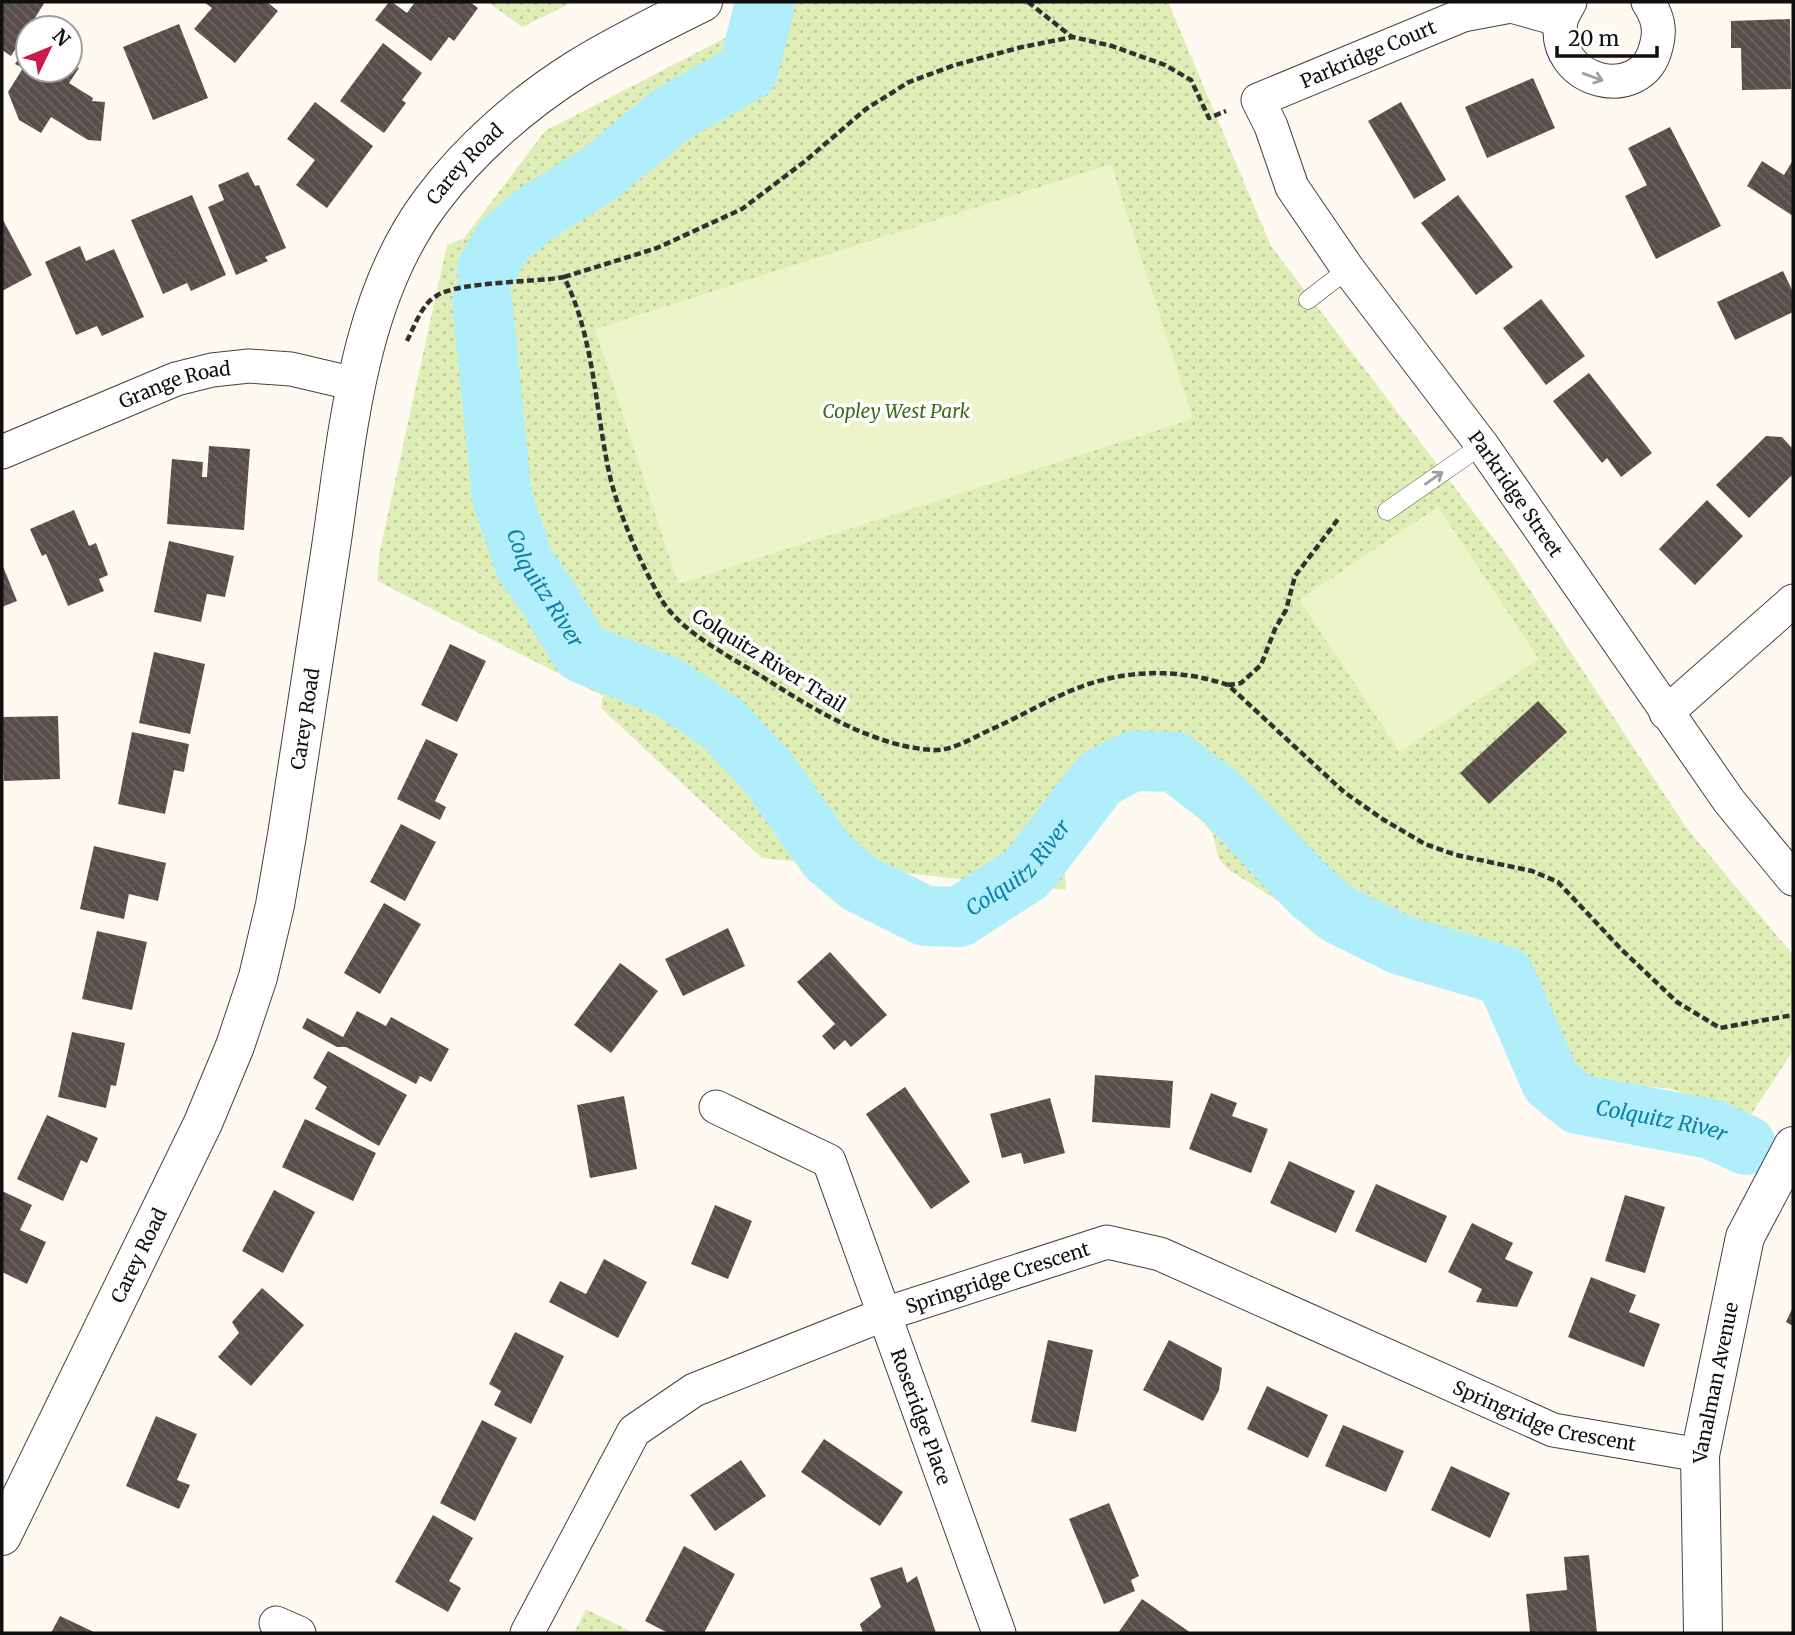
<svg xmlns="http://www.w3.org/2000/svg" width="1795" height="1635" font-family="Merriweather,serif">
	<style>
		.grass { fill: url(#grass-dots) }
		.pitch { fill: #eef4c9 }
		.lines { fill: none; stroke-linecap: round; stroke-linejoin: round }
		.river { stroke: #b0eefc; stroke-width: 60 }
		.building { fill: url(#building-back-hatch) }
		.service-casing { stroke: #424242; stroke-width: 19 }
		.minor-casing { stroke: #424242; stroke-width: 35 }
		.tertiary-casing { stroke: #424242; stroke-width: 40 }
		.path { stroke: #313131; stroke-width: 4.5; stroke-dasharray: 7 3.5; stroke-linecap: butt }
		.service { stroke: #fff; stroke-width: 18 }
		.minor { stroke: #fff; stroke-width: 33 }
		.tertiary { stroke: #fff; stroke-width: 38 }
		.oneway { stroke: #9f9f9f }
		.labels { text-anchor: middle; stroke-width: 7; stroke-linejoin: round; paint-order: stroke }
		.street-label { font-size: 19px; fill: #0f0f0f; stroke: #fff }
		.park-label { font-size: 19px; font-style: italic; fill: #3b6e18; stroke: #fff }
		.water-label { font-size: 21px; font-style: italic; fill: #0c80a5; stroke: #fff }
	</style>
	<defs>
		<pattern id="grass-dots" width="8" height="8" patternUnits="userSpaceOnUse" patternTransform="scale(1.75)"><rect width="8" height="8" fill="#deeeb6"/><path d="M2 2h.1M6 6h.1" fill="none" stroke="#bdcb9b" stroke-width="1.8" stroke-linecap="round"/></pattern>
		<pattern id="building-back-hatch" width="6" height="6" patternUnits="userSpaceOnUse" patternTransform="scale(1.75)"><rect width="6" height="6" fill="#594d4a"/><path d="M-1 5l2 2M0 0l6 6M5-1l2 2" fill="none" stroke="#6c6260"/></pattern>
	</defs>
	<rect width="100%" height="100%" fill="#fffaf1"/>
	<path class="grass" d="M488 2H573L522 27Z
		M795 2H1168L1271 246 1510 560 1686 827 1793 955V1051L1742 1128 1678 1091 1666 1088 1626 1086 1615 1089H1584L1574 1086 1564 1080 1550 1061 1535 1020 1530 992 1525 983 1513 974 1501 968 1448 963 1426 966 1388 955 1296 912 1226 868 1218 857 1213 834 1196 814 1165 786 1137 775 1115 782 1063 837 1066 890 762 858 601 708 603 696 377 581 379 555 447 245 464 238 545 131Z
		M586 1609 634 1633H574Z"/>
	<path class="pitch" d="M1111 164 1193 419 678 584 595 329Z
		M1438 507 1539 659 1400 752 1299 600Z"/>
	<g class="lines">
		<g class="river">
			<path d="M487 269 504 240 535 214 599 174 672 114 748 71 764 8"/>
			<path id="s1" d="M482 300 502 497 525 565 545 593 582 653 668 687 723 724 767 771 828 857 859 883 925 916 959 917 1027 873 1100 778 1133 761 1175 762 1223 799 1311 892 1338 914 1401 945 1505 976 1551 1082 1578 1104 1711 1129 1746 1145"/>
		</g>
	</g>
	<path class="building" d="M2 2H45L11 56 2 50Z
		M204 2H267L278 11 235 63 194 29 212 8Z
		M389 2H392L407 13 415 2H470L478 8 454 41 449 37 431 61 375 20Z
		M43 19 57 28H38Z
		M1790 19 1791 89 1742 90 1741 48H1731V21Z
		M179 24 208 98 153 120 123 47Z
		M70 36 81 43 70 60Z
		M383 43 422 73 402 100 406 103 384 133 340 101Z
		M28 44V70H70V63L79 68 69 83 93 98 92 101 105 102 101 141 88 140 51 117 41 133 19 120 8 92 23 68 15 64Z
		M1533 78 1555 128 1487 158 1465 107Z
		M315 102 373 146 327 208 296 185 315 160 287 139Z
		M1401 102 1446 180 1414 199 1368 121Z
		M1670 127 1721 226 1656 259 1625 196 1647 185 1628 148Z
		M1793 160V216L1747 186 1762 161 1784 175Z
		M248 172 255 186 259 185 286 248 265 257 268 261 236 275 208 207 224 200 218 185Z
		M192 195 226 275 191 291 187 283 163 294 131 220Z
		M1458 195 1513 267 1476 295 1421 223Z
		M2 218 32 275 2 291Z
		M80 246 86 261 114 249 144 317 102 336 97 326 76 335 45 262Z
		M1783 271 1793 292V312L1735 340 1717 302Z
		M1541 299 1585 356 1546 385 1503 328Z
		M1589 373 1652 453 1621 477 1607 458 1602 463 1553 401Z
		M1766 436 1782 437 1793 449V474L1749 518 1716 485Z
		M209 446 250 449 244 530 167 524 172 459 203 462 202 477H207Z
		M1707 500 1743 536 1695 585 1659 549Z
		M74 510 89 546 96 543 108 575 99 579 104 591 68 606 46 554 42 556 30 529Z
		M169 541 234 556 225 597 207 594 201 622 154 612Z
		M2 564 17 601 2 607Z
		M450 644 486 661 457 722 421 705Z
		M154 652 205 664 190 734 139 723Z
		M1538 701 1567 732 1489 804 1460 773Z
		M58 716 60 779 4 781 2 717Z
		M132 732 189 744 184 772 174 770 165 814 118 804Z
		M426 739 458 754 435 801 446 807 440 820 397 799Z
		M401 824 436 842 405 901 370 882Z
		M94 846 166 863 158 901 129 894 124 919 80 909Z
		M384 903 421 924 380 994 344 973Z
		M728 928 745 966 683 996 665 959Z
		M97 931 147 942 132 1010 82 999Z
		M830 952 887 1015 851 1047 845 1040 834 1050 822 1036 835 1024 797 982Z
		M620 963 658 991 611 1053 574 1025Z
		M357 1011 386 1026 391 1017 449 1049 431 1082 420 1076 416 1084 346 1047H337L302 1028 307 1018 343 1037Z
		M72 1032 125 1043 116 1086 111 1085 106 1108 58 1097Z
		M328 1051 407 1095 379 1146 315 1109 327 1087 313 1078Z
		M1095 1075 1173 1081 1170 1128 1092 1122Z
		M905 1087 970 1182 931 1209 866 1114Z
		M1211 1093 1237 1103 1232 1116 1268 1129 1251 1173 1189 1149Z
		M624 1096 637 1169 590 1178 577 1105Z
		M1050 1098 1065 1153 1024 1164 1021 1153 1002 1158 990 1114Z
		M47 1115 98 1138 87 1163 81 1160 63 1201 17 1179Z
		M305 1119 376 1153 353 1201 282 1167Z
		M1289 1161 1355 1191 1336 1233 1270 1203Z
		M1376 1184 1447 1216 1426 1263 1355 1231Z
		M274 1190 315 1212 283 1273 242 1251Z
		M2 1191 32 1205 20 1230 46 1242 27 1284 2 1272Z
		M1625 1195 1665 1207 1645 1273 1605 1261Z
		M715 1205 752 1221 728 1279 691 1264Z
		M1472 1223 1513 1243 1505 1259 1533 1272 1517 1307 1476 1302 1482 1289 1448 1272Z
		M604 1259 647 1282 618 1338 549 1302 560 1281 586 1294Z
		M1591 1277 1636 1295 1629 1312 1660 1324 1644 1367 1568 1337Z
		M262 1288 304 1325 251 1386 218 1357 239 1333 232 1322Z
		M1793 1307V1326L1786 1322Z
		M515 1332 564 1356 531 1424 494 1405 501 1391 489 1384Z
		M1048 1340 1093 1350 1076 1432 1031 1422Z
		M1169 1340 1222 1368 1219 1390 1203 1421 1143 1390Z
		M1267 1386 1328 1415 1308 1458 1247 1429Z
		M156 1416 197 1434 177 1480 190 1485 179 1509 126 1486Z
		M482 1420 517 1438 475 1521 440 1503Z
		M1343 1425 1404 1451 1386 1492 1325 1466Z
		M824 1439 903 1492 880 1526 801 1472Z
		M741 1460 766 1496 715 1531 690 1495Z
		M1451 1466 1510 1493 1490 1538 1431 1510Z
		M1109 1503 1139 1576 1131 1580 1135 1591 1104 1604 1069 1519Z
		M433 1515 473 1538 449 1581 461 1588 448 1612 395 1582Z
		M684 1546 735 1574 704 1633H668L645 1621Z
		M1589 1555 1597 1633H1530L1526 1594 1567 1590 1564 1557Z
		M902 1567 907 1583 917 1576 936 1633H863L860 1624 881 1607 870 1578Z
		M1142 1599 1191 1633H1118Z
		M60 1616 96 1633H51Z"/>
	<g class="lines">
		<g class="service-casing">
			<path id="service" d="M1308 300 1348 269
				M1387 511 1482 445"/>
		</g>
		<g class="minor-casing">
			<g id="minor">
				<path d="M1570 2C1567 8 1562 15 1561 21 1550 83 1642 106 1656 47 1661 30 1658 17 1648 2"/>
				<path id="s2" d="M1561 20 1511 6 1463 15 1258 100 1271 126 1292 187 1348 269 1482 445 1729 801 1793 879"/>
				<path id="s3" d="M2 452 176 379 212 370 249 366 291 369 355 384"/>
				<path d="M1666 713 1793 601"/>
				<path id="s4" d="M716 1107 829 1161 999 1633"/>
				<path d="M276 1623 299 1633"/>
				<path id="s5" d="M527 1633 634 1431 694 1390 885 1314 1107 1242 1160 1254 1553 1430 1700 1455"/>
			</g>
		</g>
		<g class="tertiary-casing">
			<g id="tertiary">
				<path id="s6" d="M2 1536 203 1123 235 1046 258 977 275 905 287 835C302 739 316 643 331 547 348 431 358 297 432 200 470 149 523 103 577 69 617 44 661 23 703 2"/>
				<path id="s7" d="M1703 1633 1700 1455 1745 1237 1793 1146"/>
			</g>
		</g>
		<path class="path" d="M1028 2 1072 37
			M564 277 657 248 742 209 804 162 866 109 909 82 955 65 1022 47 1073 37 1112 46 1165 65 1191 80 1209 118 1226 111
			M407 341C414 327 422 304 436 296 460 281 531 283 564 277 594 337 595 407 609 472 617 510 641 565 661 599 682 634 735 659 769 681 816 711 876 747 933 750 953 751 974 737 992 729 1022 716 1052 697 1083 686 1130 669 1181 669 1228 685L1344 792 1384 820 1425 844 1456 855 1532 871 1558 882 1621 949 1677 1002 1720 1028 1793 1015
			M1228 685 1241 683 1261 665 1275 629 1286 610 1295 576 1339 518"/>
		<use href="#service" class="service"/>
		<use href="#minor" class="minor"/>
		<use href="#tertiary" class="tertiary"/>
	</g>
	<defs><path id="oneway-shaft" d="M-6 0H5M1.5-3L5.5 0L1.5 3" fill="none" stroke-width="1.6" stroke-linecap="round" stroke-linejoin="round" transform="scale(1.75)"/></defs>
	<g class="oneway">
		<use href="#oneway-shaft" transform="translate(1593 77) rotate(20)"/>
		<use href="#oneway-shaft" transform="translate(1434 478) rotate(-35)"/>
	</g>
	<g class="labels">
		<g class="street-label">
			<text transform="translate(1368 54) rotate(-23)" y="7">Parkridge Court</text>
			<text dy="7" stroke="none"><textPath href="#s6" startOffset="1466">Carey Road</textPath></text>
			<text dy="7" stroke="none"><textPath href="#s3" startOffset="186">Grange Road</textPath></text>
			<text dy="7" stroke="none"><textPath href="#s2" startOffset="796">Parkridge Street</textPath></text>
			<text transform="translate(769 660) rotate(32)" y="7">Colquitz River Trail</text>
			<text dy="7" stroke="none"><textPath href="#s6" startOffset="878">Carey Road</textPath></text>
			<text dy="7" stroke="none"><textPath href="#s6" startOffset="312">Carey Road</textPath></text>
			<text dy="7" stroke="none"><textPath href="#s5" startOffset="625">Springridge Crescent</textPath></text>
			<text dy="7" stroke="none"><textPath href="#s7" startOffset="252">Vanalman Avenue</textPath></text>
			<text dy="7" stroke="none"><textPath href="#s5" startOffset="1213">Springridge Crescent</textPath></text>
			<text dy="7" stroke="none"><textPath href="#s4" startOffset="397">Roseridge Place</textPath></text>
		</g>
		<g class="park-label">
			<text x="896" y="418">Copley West Park</text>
		</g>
		<g class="water-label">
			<text dy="7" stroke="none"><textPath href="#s1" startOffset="299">Colquitz River</textPath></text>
			<text dy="7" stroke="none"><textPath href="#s1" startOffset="929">Colquitz River</textPath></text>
			<text dy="7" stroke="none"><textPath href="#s1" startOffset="1769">Colquitz River</textPath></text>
		</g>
	</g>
	<rect width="1795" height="1635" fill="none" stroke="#0f0f0f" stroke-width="7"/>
	<g transform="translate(49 49) rotate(47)"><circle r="33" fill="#ffffff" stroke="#9f9f9f" stroke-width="2"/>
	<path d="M0-5L12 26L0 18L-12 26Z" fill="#cd1945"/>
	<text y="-10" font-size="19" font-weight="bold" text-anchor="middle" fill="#0f0f0f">N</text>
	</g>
	<path d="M1557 46v10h100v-10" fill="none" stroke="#0f0f0f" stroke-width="3.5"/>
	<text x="1568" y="46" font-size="21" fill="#0f0f0f" stroke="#ffffff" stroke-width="5" paint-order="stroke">20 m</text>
</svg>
